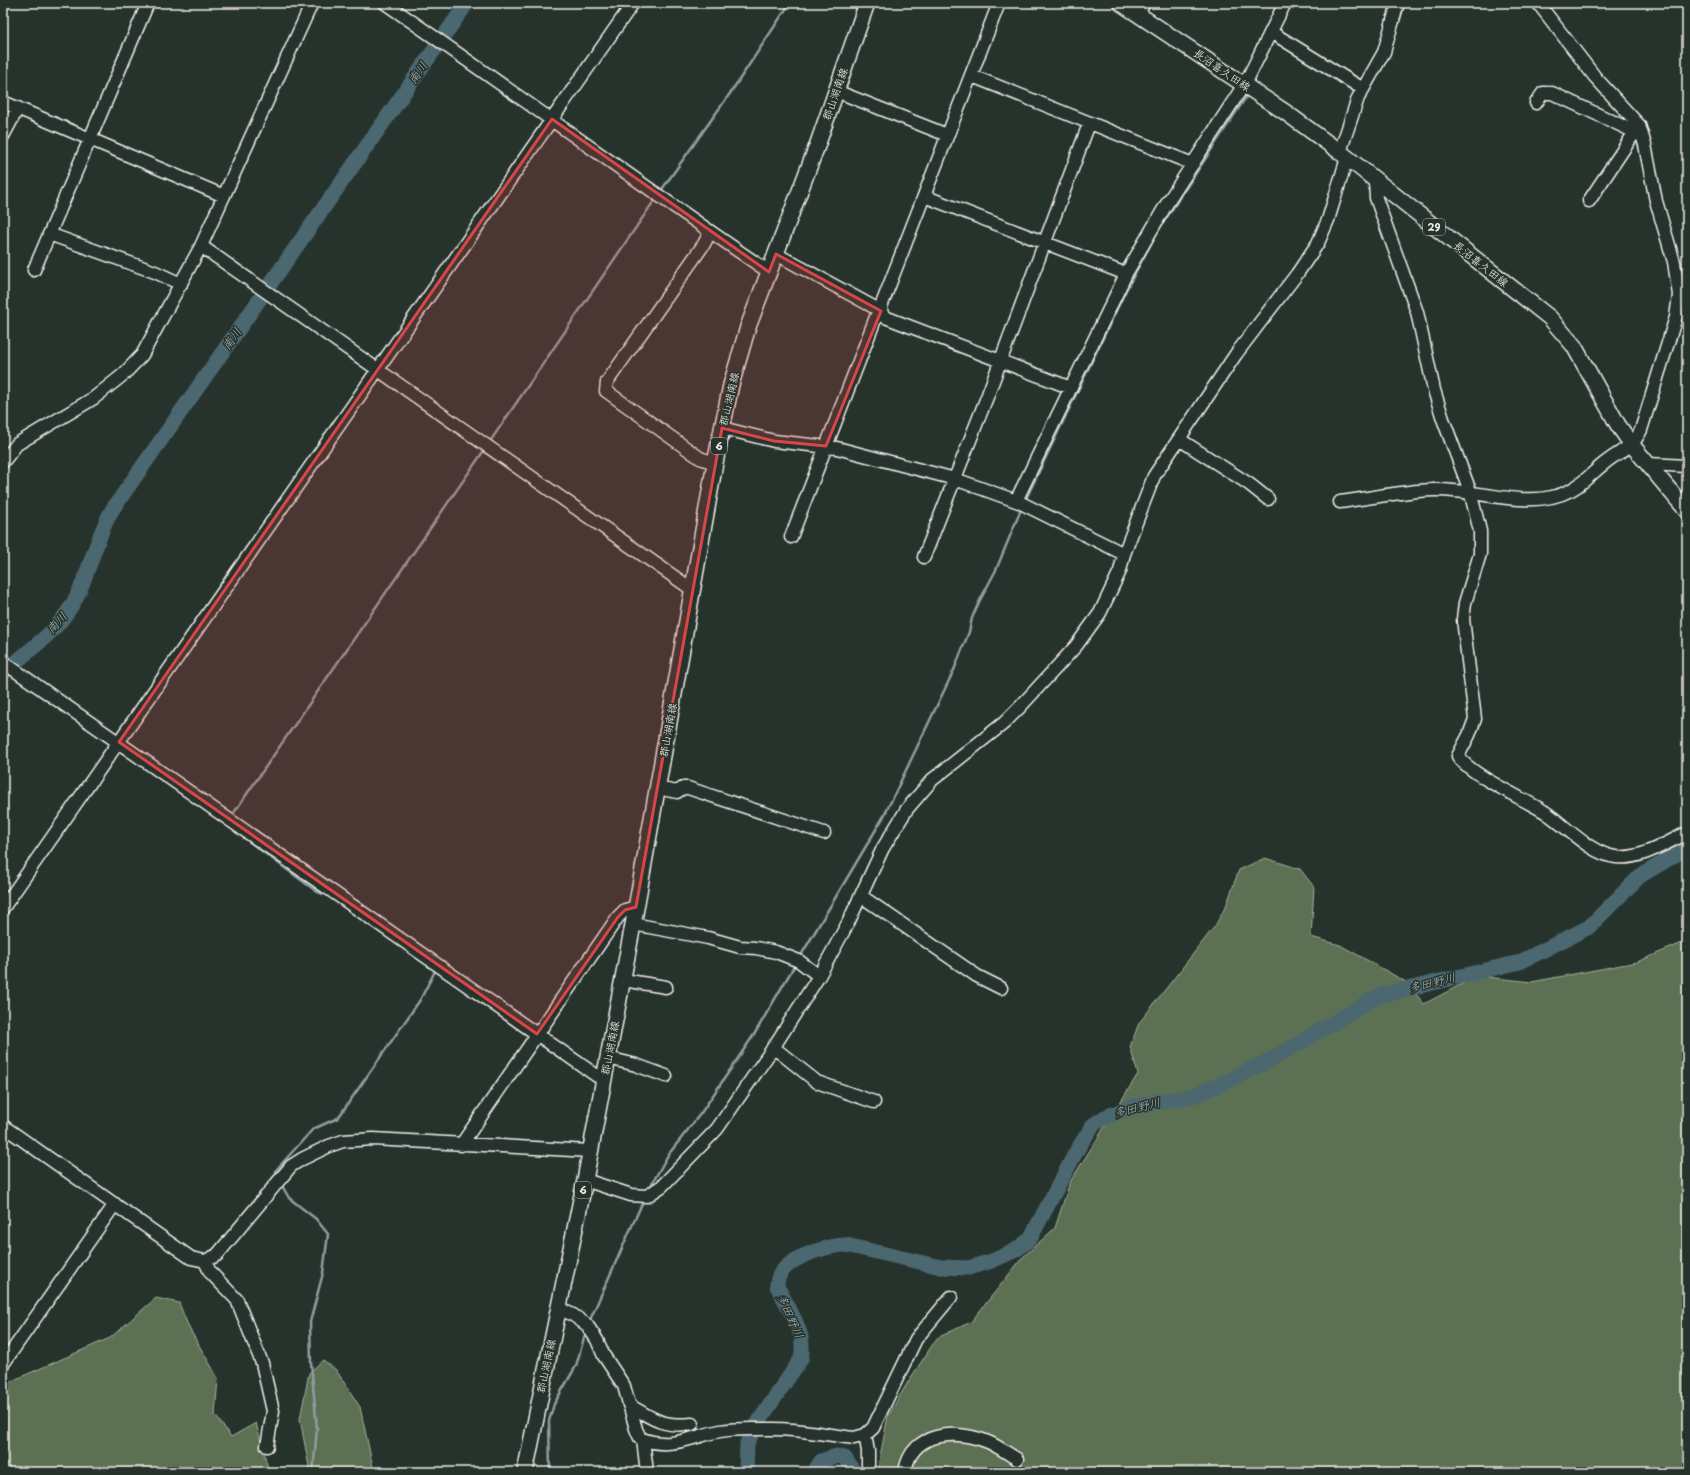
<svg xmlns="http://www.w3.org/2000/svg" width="1690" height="1475" font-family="'Playpen Sans','Klee One',sans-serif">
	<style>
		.green { fill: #5c6f52; stroke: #a8b09d }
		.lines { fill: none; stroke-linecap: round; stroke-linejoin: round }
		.stream { stroke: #8f9ea1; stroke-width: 2.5 }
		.river { stroke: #4b6771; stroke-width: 15 }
		.minor-casing { stroke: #f4f1e8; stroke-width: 15 }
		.major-casing { stroke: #f4f1e8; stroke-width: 18 }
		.minor { stroke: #26332d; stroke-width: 12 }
		.major { stroke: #26332d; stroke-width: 15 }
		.marked { fill: #da4645; fill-opacity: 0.2; stroke: #da4645; stroke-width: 3; stroke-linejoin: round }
		.labels { text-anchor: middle; stroke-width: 3; stroke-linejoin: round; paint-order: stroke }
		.shield { fill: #26332d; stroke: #b6b8b0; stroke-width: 1 }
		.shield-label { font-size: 10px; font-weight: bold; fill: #f4f1e8 }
		.street-label { font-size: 11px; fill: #f4f1e8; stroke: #26332d }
		.water-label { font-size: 12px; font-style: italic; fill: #b0bab8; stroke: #26332d }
	</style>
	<rect width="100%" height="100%" fill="#26332d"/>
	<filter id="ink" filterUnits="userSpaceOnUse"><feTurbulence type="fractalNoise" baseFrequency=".025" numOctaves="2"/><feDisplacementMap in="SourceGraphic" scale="8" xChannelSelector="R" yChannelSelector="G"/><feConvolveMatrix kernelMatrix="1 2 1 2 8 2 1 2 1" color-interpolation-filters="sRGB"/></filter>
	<g filter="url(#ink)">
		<path class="green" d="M1265 858 1300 869 1314 887 1311 937 1340 945 1406 982 1424 1004 1477 976 1532 982 1637 962 1687 941V1472H877L888 1416 908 1382 937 1338 971 1322 1023 1257 1055 1228 1070 1182 1138 1074 1130 1047 1139 1023 1215 926 1226 906 1239 870Z
			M156 1298 179 1303 189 1328 218 1378 215 1415 231 1437 256 1423 269 1472H3V1392L7 1383 110 1338Z
			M323 1360 336 1370 360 1407 374 1472H310L300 1419 309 1373Z"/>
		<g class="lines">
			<path class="stream" d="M660 192 731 92 790 3
				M489 443 656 198
				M1025 501 1126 290 1159 229 1248 94
				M231 817 485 449
				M239 834 316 891 323 894
				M334 900 384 935
				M800 957 884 816 954 670 969 632 972 618 979 602 996 570 1022 507
				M277 1178 276 1175V1170L313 1129 338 1118 420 1000 434 973 435 970 433 968
				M281 1184 289 1198 316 1219 328 1234 323 1273 310 1322 311 1363 317 1429 313 1472
				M649 1189 668 1155 701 1113 755 1033 796 963
				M589 1322 644 1199
				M550 1472 549 1421 554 1404 576 1366 586 1331"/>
			<path class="river" d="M3 673C24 654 50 637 66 614 88 584 93 543 112 510L467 3
				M746 1472 747 1443 759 1421 801 1359C807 1333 788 1308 777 1286 776 1260 826 1245 846 1245L941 1267 968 1268 992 1261 1016 1250 1030 1239 1077 1150 1093 1125 1105 1117 1131 1107 1192 1096 1219 1085 1274 1058 1378 996 1520 962 1589 927 1640 876 1687 848
				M814 1472 821 1461 837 1456 845 1458 854 1472"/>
			<g class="minor-casing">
				<path id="minor" d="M385 3C514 92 640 184 769 272
					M1138 14 1144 3
					M1271 32 1363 89
					M972 76 1193 164
					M836 91 947 135
					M3 102 224 196
					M1536 103 1543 93H1552L1635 132
					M3 136 18 108
					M1340 152 1358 98 1384 52 1398 3
					M1375 181 1376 198 1417 312 1434 390 1443 419 1470 491 1480 531V554L1465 603 1463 619 1475 719 1469 735 1458 756C1470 775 1524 799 1545 812 1566 826 1590 854 1616 857 1640 860 1666 843 1687 833
					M924 196 1126 274
					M1589 201 1633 135 1640 129
					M710 232 704 244 607 382 606 391 700 458 715 463
					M49 234 155 272 181 284
					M201 246 693 590
					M776 254 881 311 882 314 885 317 1071 388
					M34 270 148 3
					M722 428 774 441 837 448 955 479 1019 502 1124 554
					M1179 439 1249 484 1268 499
					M3 462 17 444 94 398 124 374 142 355 201 246 312 3
					M1648 464 1687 466
					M1016 501 1127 272 1166 205 1247 80 1285 3
					M1340 502C1371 498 1402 491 1433 490 1477 488 1530 512 1571 490 1584 483 1594 471 1606 462 1621 450 1632 449 1641 430L1676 317 1679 295 1674 262 1656 201 1645 145 1639 125 1595 77 1538 3
					M791 537 876 317 881 311 882 304 999 3
					M924 557 987 397 1089 124
					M3 662 597 1076 604 1079
					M657 788 677 792 683 788H688L824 833
					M861 896 977 976 1001 988
					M3 908 633 3
					M633 924 708 938 740 947 756 948 776 952 799 961 819 976
					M623 980 666 987
					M773 1047 817 1082 874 1102
					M608 1058 636 1065 666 1076
					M3 1126 191 1258 205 1261 217 1255 291 1166 302 1159 329 1146 343 1141 373 1139 590 1151
					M461 1145 618 917 625 910 636 907
					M585 1180 631 1195 647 1196 662 1186 717 1129 773 1048 819 976 848 923 883 848 907 809 932 780 1004 723 1020 707 1076 646 1100 613 1120 571 1124 554 1154 476 1236 354 1297 274 1318 243 1328 220 1347 158
					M205 1261 210 1272 237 1300 262 1363 273 1411 267 1446
					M558 1308 573 1315 587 1325 597 1340 604 1356 624 1386 636 1429 640 1438C670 1451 693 1436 720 1431 736 1428 753 1429 769 1429 797 1428 826 1435 854 1438L865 1435 873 1428 916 1339 951 1297
					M3 1364 115 1204
					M629 1405C653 1419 662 1427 692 1424
					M865 1435 868 1451V1472
					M643 1440 647 1472
					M905 1472C911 1431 956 1429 988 1442 998 1446 1008 1454 1017 1459"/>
			</g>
			<g class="major-casing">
				<path id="major" d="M1121 3 1285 112 1340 152 1550 318 1574 346 1618 425 1632 445 1687 511
					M525 1472 585 1180 635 914 715 463 731 385 748 327 817 146 867 3"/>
			</g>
			<use href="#minor" class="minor"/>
			<use href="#major" class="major"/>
		</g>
	</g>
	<path class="marked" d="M552 119 769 272 776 254 881 311 826 446 774 441 722 428 636 907 625 910 618 917 537 1034 119 742Z"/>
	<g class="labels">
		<g class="shield">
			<rect x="1423" y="219" width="22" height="16" rx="3"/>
			<rect x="711" y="438" width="16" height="16" rx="3"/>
			<rect x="575" y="1182" width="16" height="16" rx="3"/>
		</g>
		<g class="shield-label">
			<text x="1434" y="231">29</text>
			<text x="719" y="450">6</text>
			<text x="583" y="1194">6</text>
		</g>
		<g class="street-label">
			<text transform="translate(1222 70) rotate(34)" y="4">長沼喜久田線</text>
			<text transform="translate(835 94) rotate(-71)" y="4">郡山湖南線</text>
			<text transform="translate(1481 264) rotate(38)" y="4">長沼喜久田線</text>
			<text transform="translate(729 399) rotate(-77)" y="4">郡山湖南線</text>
			<text transform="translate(668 730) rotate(-80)" y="4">郡山湖南線</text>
			<text transform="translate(610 1048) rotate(-79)" y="4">郡山湖南線</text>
			<text transform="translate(546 1366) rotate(-78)" y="4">郡山湖南線</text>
		</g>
		<g class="water-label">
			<text transform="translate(418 73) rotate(-55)" y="4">南川</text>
			<text transform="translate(232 339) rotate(-55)" y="4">南川</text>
			<text transform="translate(57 623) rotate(-48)" y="4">南川</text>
			<text transform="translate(1432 983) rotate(-14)" y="4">多田野川</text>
			<text transform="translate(1137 1108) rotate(-14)" y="4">多田野川</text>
			<text transform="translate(790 1316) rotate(66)" y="4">多田野川</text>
		</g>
	</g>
	<rect width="1690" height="1475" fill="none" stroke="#26332d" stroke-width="16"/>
	<rect x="8" y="8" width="1674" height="1459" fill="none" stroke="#f4f1e8" stroke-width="1.5" filter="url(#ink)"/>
</svg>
